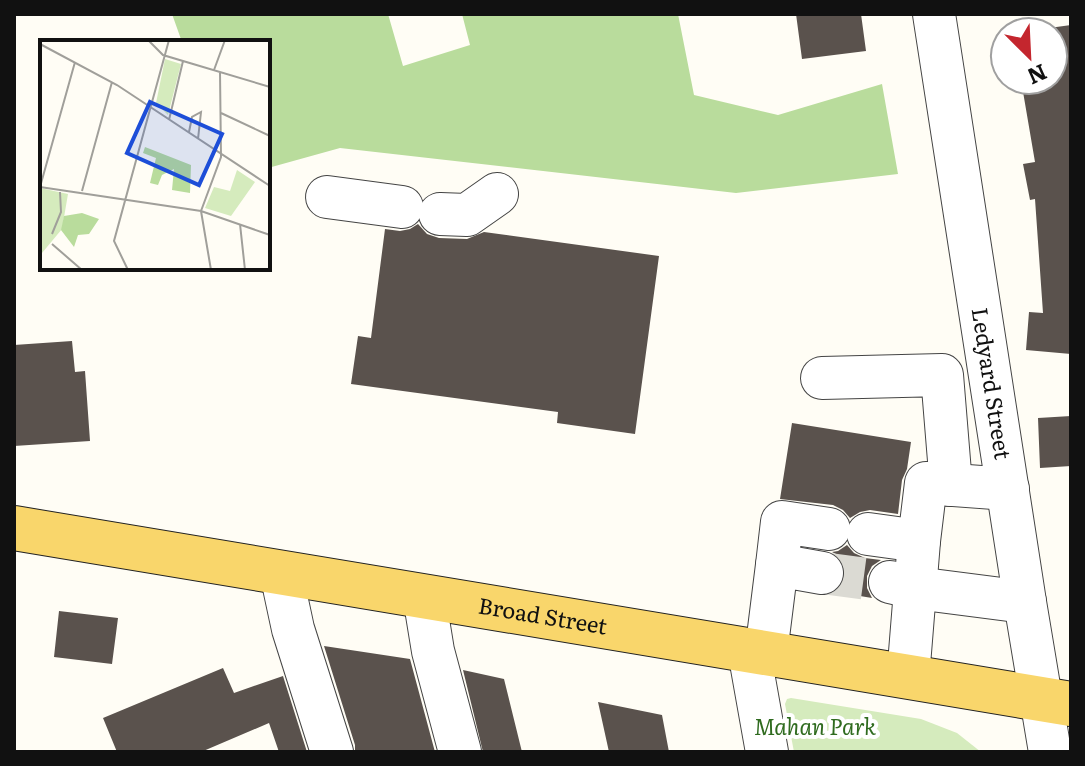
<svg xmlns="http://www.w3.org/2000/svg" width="1085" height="766" font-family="Literata,serif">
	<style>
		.green { fill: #d5ebbd }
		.forest { fill: #b9dc9c }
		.building { fill: #5a524d }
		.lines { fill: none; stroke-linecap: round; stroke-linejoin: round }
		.minor-tunnel { stroke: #dbdad3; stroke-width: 42; stroke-dasharray: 42 21; stroke-linecap: butt }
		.minor-casing { stroke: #444; stroke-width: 44 }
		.major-casing { stroke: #222; stroke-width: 46 }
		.minor { stroke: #fff; stroke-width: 42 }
		.major { stroke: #f9d66b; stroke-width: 44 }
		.labels { text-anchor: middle; stroke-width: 8; stroke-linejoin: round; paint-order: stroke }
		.street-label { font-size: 22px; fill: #111; stroke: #fff }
		.park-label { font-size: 22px; font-style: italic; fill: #2f6b1f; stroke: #fff }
		.inset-road { fill: none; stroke: #a09f9a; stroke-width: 2 }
		.view { fill: #1d4ed8; fill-opacity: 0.15; stroke: #1d4ed8; stroke-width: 4 }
		.inset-edge { fill: none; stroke: #111; stroke-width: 4 }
	</style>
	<rect width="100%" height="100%" fill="#fffdf5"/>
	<path class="green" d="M791 698 921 719 957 733 981 752H794L785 704 787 699Z"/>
	<path class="forest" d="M172 14H388L403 66 470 45 462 14H678L694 95 778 115 882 84 898 174 736 193 340 148 268 168V42H182Z"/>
	<path class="building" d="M796 14H861L866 51 802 59Z
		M1071 25V354L1026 350 1029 312 1043 313 1035 199 1030 200 1023 164 1035 162 1021 80H1053V32H1020Z
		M418 224 427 234 439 238 467 239 484 232 659 256 635 434 557 423 558 412 351 384 358 336 371 338 385 229 400 231 410 229Z
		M72 341 75 372 85 371 90 441 14 446V345Z
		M1071 416V466L1040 468 1038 418Z
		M792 423 911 442 907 469 902 480 898 514 870 510 860 512 850 518 843 510 833 505 780 499Z
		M847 545 854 553 865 558 881 560 872 566 867 576V588L872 598 836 592 841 588 845 578V566L838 555 832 552 838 551Z
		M59 611 118 618 112 664 54 657Z
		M324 646 410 659 435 752H355V745Z
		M223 668 234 693 283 676 307 752H279L269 723 201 752H117L103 718Z
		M463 670 504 679 522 752H483Z
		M598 702 662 715 669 752H609Z"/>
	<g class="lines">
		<path class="minor-tunnel" d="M822 573 890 582"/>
		<g class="minor-casing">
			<g id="minor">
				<path id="s1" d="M934 14 1025 602 1050 752"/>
				<path d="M327 197 402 207"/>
				<path d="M440 214 467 215 497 194"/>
				<path d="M822 378 942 375 951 485"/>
				<path d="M868 534 919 541"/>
				<path d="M777 565 782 522 829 529"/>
				<path d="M281 573 293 629 332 752"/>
				<path d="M890 582 916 588 1025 602"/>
				<path d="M424 596 433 651 460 752"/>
				<path d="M749 651 767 752"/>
				<path d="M766 653 777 565 822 573"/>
				<path d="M908 677 919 541 926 483 1008 489"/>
			</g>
		</g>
		<g class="major-casing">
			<g id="major">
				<path id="s2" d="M14 528 1071 704"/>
			</g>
		</g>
		<use href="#minor" class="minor"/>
		<use href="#major" class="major"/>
	</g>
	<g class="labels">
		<g class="street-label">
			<text dy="8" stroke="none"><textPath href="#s1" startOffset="374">Ledyard Street</textPath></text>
			<text dy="8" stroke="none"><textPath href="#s2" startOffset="536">Broad Street</textPath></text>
		</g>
		<g class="park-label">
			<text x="815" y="735">Mahan Park</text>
		</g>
	</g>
	<g transform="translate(40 40)">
		<rect width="230" height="230" fill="#fffdf5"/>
		<path d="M125 19 141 24 128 75 116 63ZM197 130 215 142 191 176 165 168 174 147 190 151ZM0 148 28 154 22 189 2 213Z" fill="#d5ebbd"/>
		<path d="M105 107 151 125 150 153 132 150 134 129 122 135 118 145 110 143 116 118 103 113ZM42 173 59 179 49 194 38 195 34 207 21 190 24 176Z" fill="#b9dc9c"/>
		<path class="inset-road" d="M108 0 123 15 230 47M0 4 77 45 230 146M174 30 185 0M181 73 230 96M129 80 143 21M149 92 152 77 161 72 158 99M0 147 161 171 230 195M0 147 35 22M42 151 72 42M200 184 205 230M12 194 21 172 20 152M12 204 42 230M88 230 74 201 129 0M171 230 161 171 181 117 180 32"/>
		<path class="view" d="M110 62 182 94 159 145 87 113Z"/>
		<rect width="230" height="230" class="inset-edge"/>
	</g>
	<rect width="1085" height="766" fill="none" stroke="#111111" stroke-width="32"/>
	<g transform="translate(1029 56) rotate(156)"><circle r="38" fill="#ffffff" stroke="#a0a0a0" stroke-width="2"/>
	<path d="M0-6L14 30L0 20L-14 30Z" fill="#c4262e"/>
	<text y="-12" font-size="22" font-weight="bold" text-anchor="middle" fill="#111111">N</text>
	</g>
</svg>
